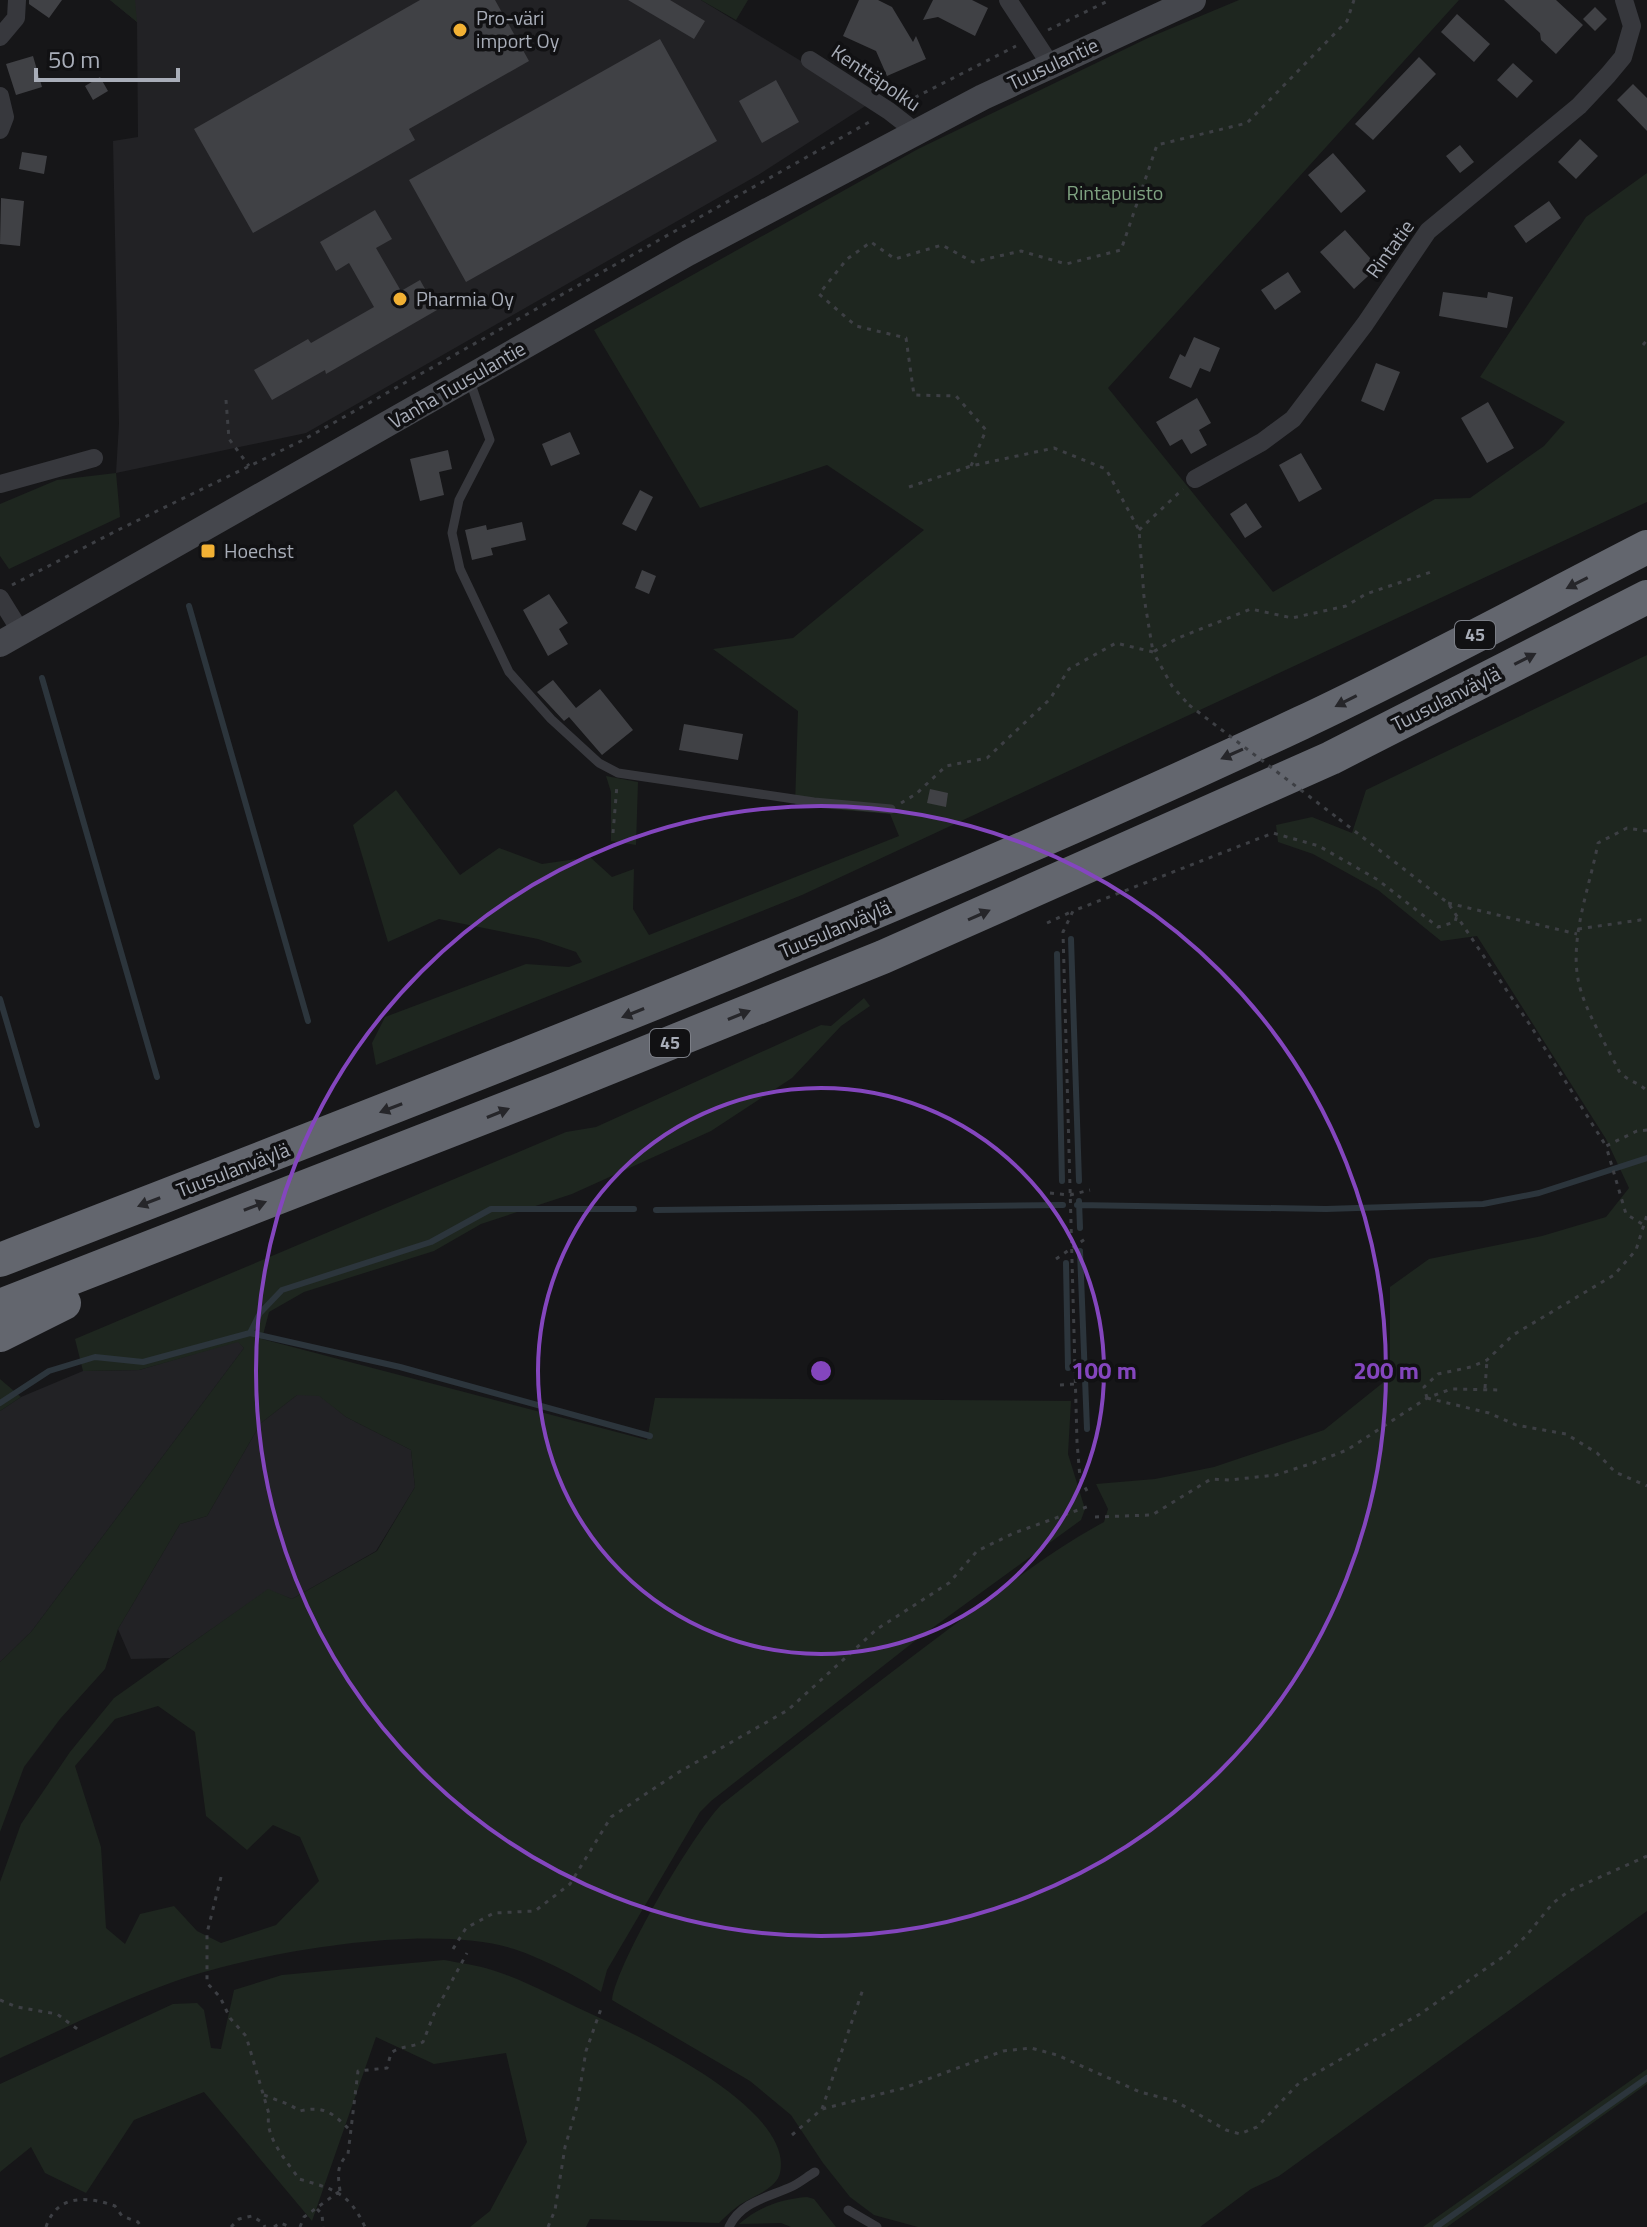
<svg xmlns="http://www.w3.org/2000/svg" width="1647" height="2227" font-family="'Titillium Web',sans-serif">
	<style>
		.built { fill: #222225 }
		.green { fill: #1e261f; fill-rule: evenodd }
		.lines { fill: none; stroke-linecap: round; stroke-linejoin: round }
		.stream { stroke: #2c353c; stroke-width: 6 }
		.building { fill: #404145 }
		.path { stroke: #3d3f44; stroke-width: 3; stroke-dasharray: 4 6; stroke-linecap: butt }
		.service { stroke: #37383d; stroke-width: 9 }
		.minor { stroke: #37383d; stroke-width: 18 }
		.secondary { stroke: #45474d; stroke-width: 26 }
		.motorway { stroke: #63666e; stroke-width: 34 }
		.path-bridge { stroke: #3d3f44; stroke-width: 3; stroke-dasharray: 4 6; stroke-linecap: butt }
		.oneway { fill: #26262a }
		.ring { fill: none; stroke: #8446be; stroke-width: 4 }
		.poi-dot { fill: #f2b134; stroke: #111113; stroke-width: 3 }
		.labels { text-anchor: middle; stroke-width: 7; stroke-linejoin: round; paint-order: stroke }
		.shield { fill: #111113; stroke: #7b7e86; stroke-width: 2 }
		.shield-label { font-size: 18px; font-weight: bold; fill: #a8adb8 }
		.poi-label { font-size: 20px; fill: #a8adb8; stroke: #111113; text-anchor: start }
		.street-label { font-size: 20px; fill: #a8adb8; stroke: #111113 }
		.park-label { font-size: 20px; fill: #7fa381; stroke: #111113 }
		.centre { fill: #8446be; stroke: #111113; stroke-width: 4 }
		.ring-label { font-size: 24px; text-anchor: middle; font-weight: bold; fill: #8446be; stroke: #111113; stroke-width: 7; stroke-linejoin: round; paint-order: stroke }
	</style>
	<rect width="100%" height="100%" fill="#161618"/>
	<path class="built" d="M110 0H701L870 103 758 175 306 433 116 473 119 424 113 141 138 137 137 22Z
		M238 1341 244 1348 31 1632 0 1662V1411L21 1397 83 1371 139 1370Z
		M297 1395H319L346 1417 411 1450 415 1487 376 1551 292 1599 268 1590 170 1658 131 1659 118 1629 180 1524 207 1516 261 1423Z"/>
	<path class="green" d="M110 0H135L137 22Z
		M701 0H748L736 20Z
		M1239 0H1459L1108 388 1273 592 1435 499 1470 498 1544 446 1565 422 1480 377 1586 217 1647 173V502L802 895 376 1065 372 1043 385 1017 526 964 569 967 582 962 576 952 538 939 439 919 388 942 353 825 396 790 460 875 499 848 542 864 590 857 612 877 634 869 633 909 649 935 899 836 890 814 795 806 798 711 713 649 793 638 924 530 827 465 700 508 594 330 918 149 1148 38Z
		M116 473 120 517 9 569 0 556V504L57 480Z
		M1647 655V1911L1279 2176 1251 2189 1200 2227H918L874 2215 850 2197 823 2163 791 2115 750 2081 612 2000C617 1962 693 1834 721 1805 799 1743 878 1682 958 1622 1005 1587 1052 1550 1104 1522L1108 1509 1096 1484 1155 1479 1214 1467 1324 1430 1390 1377V1287L1429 1259 1542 1236 1606 1217 1629 1188 1606 1139 1477 936 1441 941 1378 890 1313 854 1278 842 1276 825 1312 817 1352 833 1366 790Z
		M606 776 638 782 636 845 611 841V792Z
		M864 998 870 1006 841 1026 792 1078 711 1131 572 1194 481 1224 434 1251 304 1292 269 1312 262 1339 647 1440 655 1398 1071 1401 1068 1454 1085 1509 1081 1520 920 1637 711 1801 700 1812 607 1970 601 1992C581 1978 539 1957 514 1949 431 1922 255 1952 173 1982 114 2003 57 2032 0 2058V1882L21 1824 70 1752 114 1698 268 1589 292 1599 377 1551 415 1487 411 1450 346 1417 319 1396 297 1395 261 1423 207 1516 180 1524 118 1629 105 1669 60 1719 24 1767 0 1832V1662L31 1632 244 1348 238 1342 139 1370 83 1371 75 1339 566 1132 596 1127 821 1025 831 1026ZM158 1706 195 1732 206 1816 247 1850 273 1825 300 1837 319 1881 276 1925 221 1943 197 1931 174 1906 140 1914 125 1944 106 1928 101 1847 75 1766 115 1719Z
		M0 1379 21 1397 0 1411Z
		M444 1960C460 1963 477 1965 492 1970 525 1980 556 1998 587 2012 635 2034 795 2108 780 2173 776 2190 750 2197 738 2206 731 2211 725 2217 719 2223L590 2219 586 2227H470L490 2211 527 2142 506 2053 434 2064 376 2037 312 2221 204 2092 134 2120 86 2193 45 2173 31 2147 0 2172V2084L173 2004 197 2003 204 2010 211 2048 221 2049 234 1990 282 1975Z
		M1647 2069V2084L1447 2227H1423Z
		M807 2197 814 2199 836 2227H791L781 2223 739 2224C759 2207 781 2199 807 2197Z"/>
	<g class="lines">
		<path class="stream" d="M189 606 308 1021
			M42 678 157 1077
			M1071 939 1079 1181
			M1057 954 1062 1181
			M0 999 37 1125
			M1079 1201 1080 1228
			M1077 1205 1326 1209 1483 1204 1539 1193 1647 1158
			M656 1210 1063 1205
			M1080 1251 1087 1429
			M1066 1263 1068 1368
			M250 1333 400 1367 650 1436
			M0 1403 49 1371 95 1357 143 1362 250 1333 260 1313 282 1290 431 1242 491 1209H634
			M1436 2227 1647 2078"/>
	</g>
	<path class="building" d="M29 0H62L49 18 29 4Z
		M420 0H495L529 61 409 129 415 140 253 233 194 129Z
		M628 0H670L705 21 694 39Z
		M859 0H878L892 7 913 42 916 36 926 59 887 76 876 51 843 36Z
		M933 0H972L988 8 975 36 938 17 923 20Z
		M1504 0H1556L1583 25 1556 54 1541 40 1540 33Z
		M1595 7 1607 19 1595 31 1583 19Z
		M1457 14 1490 44 1474 62 1441 32Z
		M660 39 717 141 466 282 409 180Z
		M33 56 42 87 16 95 6 64Z
		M1419 57 1436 74 1373 140 1355 124Z
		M1513 63 1533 81 1517 98 1497 80Z
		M100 77 108 91 93 100 85 86Z
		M776 80 799 122 762 143 739 101Z
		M1633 84 1647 98V131L1617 100Z
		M1580 139 1598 156 1576 179 1558 162Z
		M1460 145 1474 162 1460 173 1446 156Z
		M22 152 47 156 44 174 19 169Z
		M1333 153 1366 191 1341 213 1308 175Z
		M1 198 24 201 20 246 0 244Z
		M1549 201 1561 218 1526 243 1514 226Z
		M375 210 392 239 376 248 401 291 420 280 437 310 326 374 325 370 272 400 254 370 308 339 311 343 374 307 349 263 336 271 320 242Z
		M1345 230 1378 267 1354 289 1320 252Z
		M1288 272 1301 292 1275 310 1261 290Z
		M1443 292 1487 298 1488 292 1513 297 1507 328 1439 316Z
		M1194 337 1220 348 1210 372 1200 368 1191 388 1169 378 1180 354 1185 357Z
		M1376 363 1400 372 1384 411 1361 401Z
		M1197 398 1211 423 1199 430 1207 445 1191 454 1182 439 1170 446 1156 422Z
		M1488 402 1514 448 1487 463 1461 418Z
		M570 432 580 454 551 466 542 444Z
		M448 450 452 469 439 472 444 495 420 501 410 459Z
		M1301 453 1322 489 1299 502 1279 465Z
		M640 490 653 497 636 531 622 524Z
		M1246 503 1262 527 1245 538 1230 514Z
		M522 522 526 540 491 548 493 555 472 560 465 530 486 525 487 530Z
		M642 570 656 576 649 594 635 588Z
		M549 594 568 623 559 629 568 644 548 656 523 610Z
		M553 680 576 708 600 689 633 730 602 755 569 717 564 721 537 692Z
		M684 724 743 734 738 760 679 750Z
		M930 789 948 793 946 807 927 803Z"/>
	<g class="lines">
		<path class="path" d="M1048 30 1110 0
			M906 102 1016 46
			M1643 345 1647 340
			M226 400 229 439 249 466
			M971 466 986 430 956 396 914 395 906 338 856 326 819 294 847 259 871 242 895 259 942 245 973 262 1021 251 1066 264 1121 250 1157 145 1247 123 1347 21 1354 0
			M909 487 971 466 1054 448 1106 469 1139 530 1144 597 1153 652 1178 638 1251 609 1292 618 1346 606 1366 594 1434 571
			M1139 530 1183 489
			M12 585 116 531 303 440 871 121
			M901 803 916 794 946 766 987 758 1050 699 1069 669 1116 643 1153 652 1172 686 1189 705
			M1339 819 1448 903 1532 1028 1606 1146
			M1647 831 1627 828 1598 843C1590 886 1570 936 1578 979 1583 1008 1606 1044 1619 1071 1628 1082 1639 1082 1647 1091
			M613 833 617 785
			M1448 903 1577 934
			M1047 923 1073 911
			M1578 929 1647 919
			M1647 1130 1637 1131 1606 1146 1626 1214 1647 1227
			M1050 1193 1070 1195 1090 1190
			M1056 1259 1088 1237
			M1060 1385 1075 1384
			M1485 1388 1487 1360
			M1427 1398 1424 1387 1438 1374 1471 1367 1487 1360 1513 1335 1614 1275 1636 1250 1647 1215
			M1427 1398 1489 1413 1516 1425 1566 1434 1597 1453 1615 1472 1647 1486
			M1087 1491 1080 1478 1077 1442 1063 932 1073 911 1273 833 1319 846 1378 880 1438 927 1455 922 1457 915
			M1095 1517 1152 1515 1211 1479 1229 1480 1276 1475 1313 1463 1347 1450 1427 1398 1451 1389 1502 1390
			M221 1877 207 1933V1983L220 1997 230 2018 246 2036 269 2114C264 2137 287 2161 299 2179 333 2189 349 2192 365 2227
			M453 1949 466 1928 494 1913 535 1911 570 1884 611 1817 679 1772 788 1710 877 1629 949 1583 977 1551 1014 1533 1092 1505
			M0 2000 17 2007 57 2014 80 2031
			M264 2095 290 2105 300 2111C326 2105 333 2114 351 2131
			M822 2109 863 1989
			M792 2135 822 2109 904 2088 1003 2051 1031 2048 1057 2055 1140 2092 1175 2101 1226 2130 1240 2134 1257 2127 1299 2083 1420 2014 1507 1954 1526 1936 1553 1903 1569 1891 1647 1856
			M340 2191C338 2175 336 2166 348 2154L358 2071 387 2068 391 2053C402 2045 411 2048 423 2042L434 2014 467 1953
			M317 2209 322 2214 323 2227
			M46 2227C57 2194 87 2196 115 2206L122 2216 138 2222 141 2227
			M231 2227 239 2219 252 2216 263 2223 265 2227
			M274 2227 280 2223 291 2227
			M300 2227 304 2217 340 2191
			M548 2227 555 2210 565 2147 577 2106 586 2051 602 2006"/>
		<path class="service" d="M470 381 490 440 459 500 452 533 460 569 509 672 551 719 599 763 618 773 814 802 891 809
			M848 2210 877 2227
			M729 2227C741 2201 770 2197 793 2186 801 2182 808 2176 815 2172"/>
		<path class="minor" d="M1008 0 1050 64
			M0 37 16 18 17 0
			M810 60 889 111 916 132
			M0 96 5 117 0 130
			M1195 479 1262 442 1293 419 1365 324 1428 231 1579 106 1608 75 1623 57 1632 26 1624 0
			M0 484 94 458
			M0 598 21 632"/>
		<path class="secondary" d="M0 644 688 253 983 97 1193 0"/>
		<path class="motorway" d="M0 1260C437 1090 876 923 1301 723 1418 668 1532 606 1647 547
			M0 1306 556 1089 883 957 1331 758 1647 597
			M0 1335 64 1303"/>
		<path class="path-bridge" d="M1189 705 1339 819"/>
	</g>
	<defs><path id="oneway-solid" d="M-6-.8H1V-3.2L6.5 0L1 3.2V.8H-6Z" transform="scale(2)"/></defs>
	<g class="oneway">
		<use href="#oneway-solid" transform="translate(1577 583) rotate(153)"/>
		<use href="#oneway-solid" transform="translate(1525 659) rotate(-27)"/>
		<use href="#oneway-solid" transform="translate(1346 701) rotate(153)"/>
		<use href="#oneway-solid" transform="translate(1232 754) rotate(156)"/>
		<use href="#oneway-solid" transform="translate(979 915) rotate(-24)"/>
		<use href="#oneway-solid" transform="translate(633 1013) rotate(158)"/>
		<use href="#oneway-solid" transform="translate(739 1015) rotate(-22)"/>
		<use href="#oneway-solid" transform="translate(391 1108) rotate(159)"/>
		<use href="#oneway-solid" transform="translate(498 1113) rotate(-22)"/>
		<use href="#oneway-solid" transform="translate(149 1202) rotate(159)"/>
		<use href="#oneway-solid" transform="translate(255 1206) rotate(-21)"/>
	</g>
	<g class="ring">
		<circle cx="821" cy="1371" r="283"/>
		<circle cx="821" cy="1371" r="565"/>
	</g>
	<g class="poi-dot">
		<circle cx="460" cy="30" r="8"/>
		<circle cx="400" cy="299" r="8"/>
		<rect x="200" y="543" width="16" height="16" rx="4"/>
	</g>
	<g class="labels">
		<g class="shield">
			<rect x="1455" y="621" width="40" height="28" rx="6"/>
			<rect x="650" y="1029" width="40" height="28" rx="6"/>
		</g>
		<g class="shield-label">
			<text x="1475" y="641">45</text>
			<text x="670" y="1049">45</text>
		</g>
		<g class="poi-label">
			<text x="476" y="25">Pro-väri<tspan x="476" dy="23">import Oy</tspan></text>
			<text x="416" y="306">Pharmia Oy</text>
			<text x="224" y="558">Hoechst</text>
		</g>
		<g class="street-label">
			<text transform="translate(1053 64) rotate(-25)" y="7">Tuusulantie</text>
			<text transform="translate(876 78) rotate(34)" y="7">Kenttäpolku</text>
			<text transform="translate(1390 249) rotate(-54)" y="7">Rintatie</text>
			<text transform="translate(457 385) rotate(-30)" y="7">Vanha Tuusulantie</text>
			<text transform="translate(1446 699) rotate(-27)" y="7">Tuusulanväylä</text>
			<text transform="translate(835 929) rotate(-23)" y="7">Tuusulanväylä</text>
			<text transform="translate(233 1170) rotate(-21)" y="7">Tuusulanväylä</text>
		</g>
		<g class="park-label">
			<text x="1115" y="200">Rintapuisto</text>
		</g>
	</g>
	<circle cx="821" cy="1371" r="12" class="centre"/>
	<g class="ring-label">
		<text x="1104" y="1379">100 m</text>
		<text x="1386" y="1379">200 m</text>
	</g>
	<path d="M36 68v12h142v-12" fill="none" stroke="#a8adb8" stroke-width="4"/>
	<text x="48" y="68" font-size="24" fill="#a8adb8" stroke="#111113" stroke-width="6" paint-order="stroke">50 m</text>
</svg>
